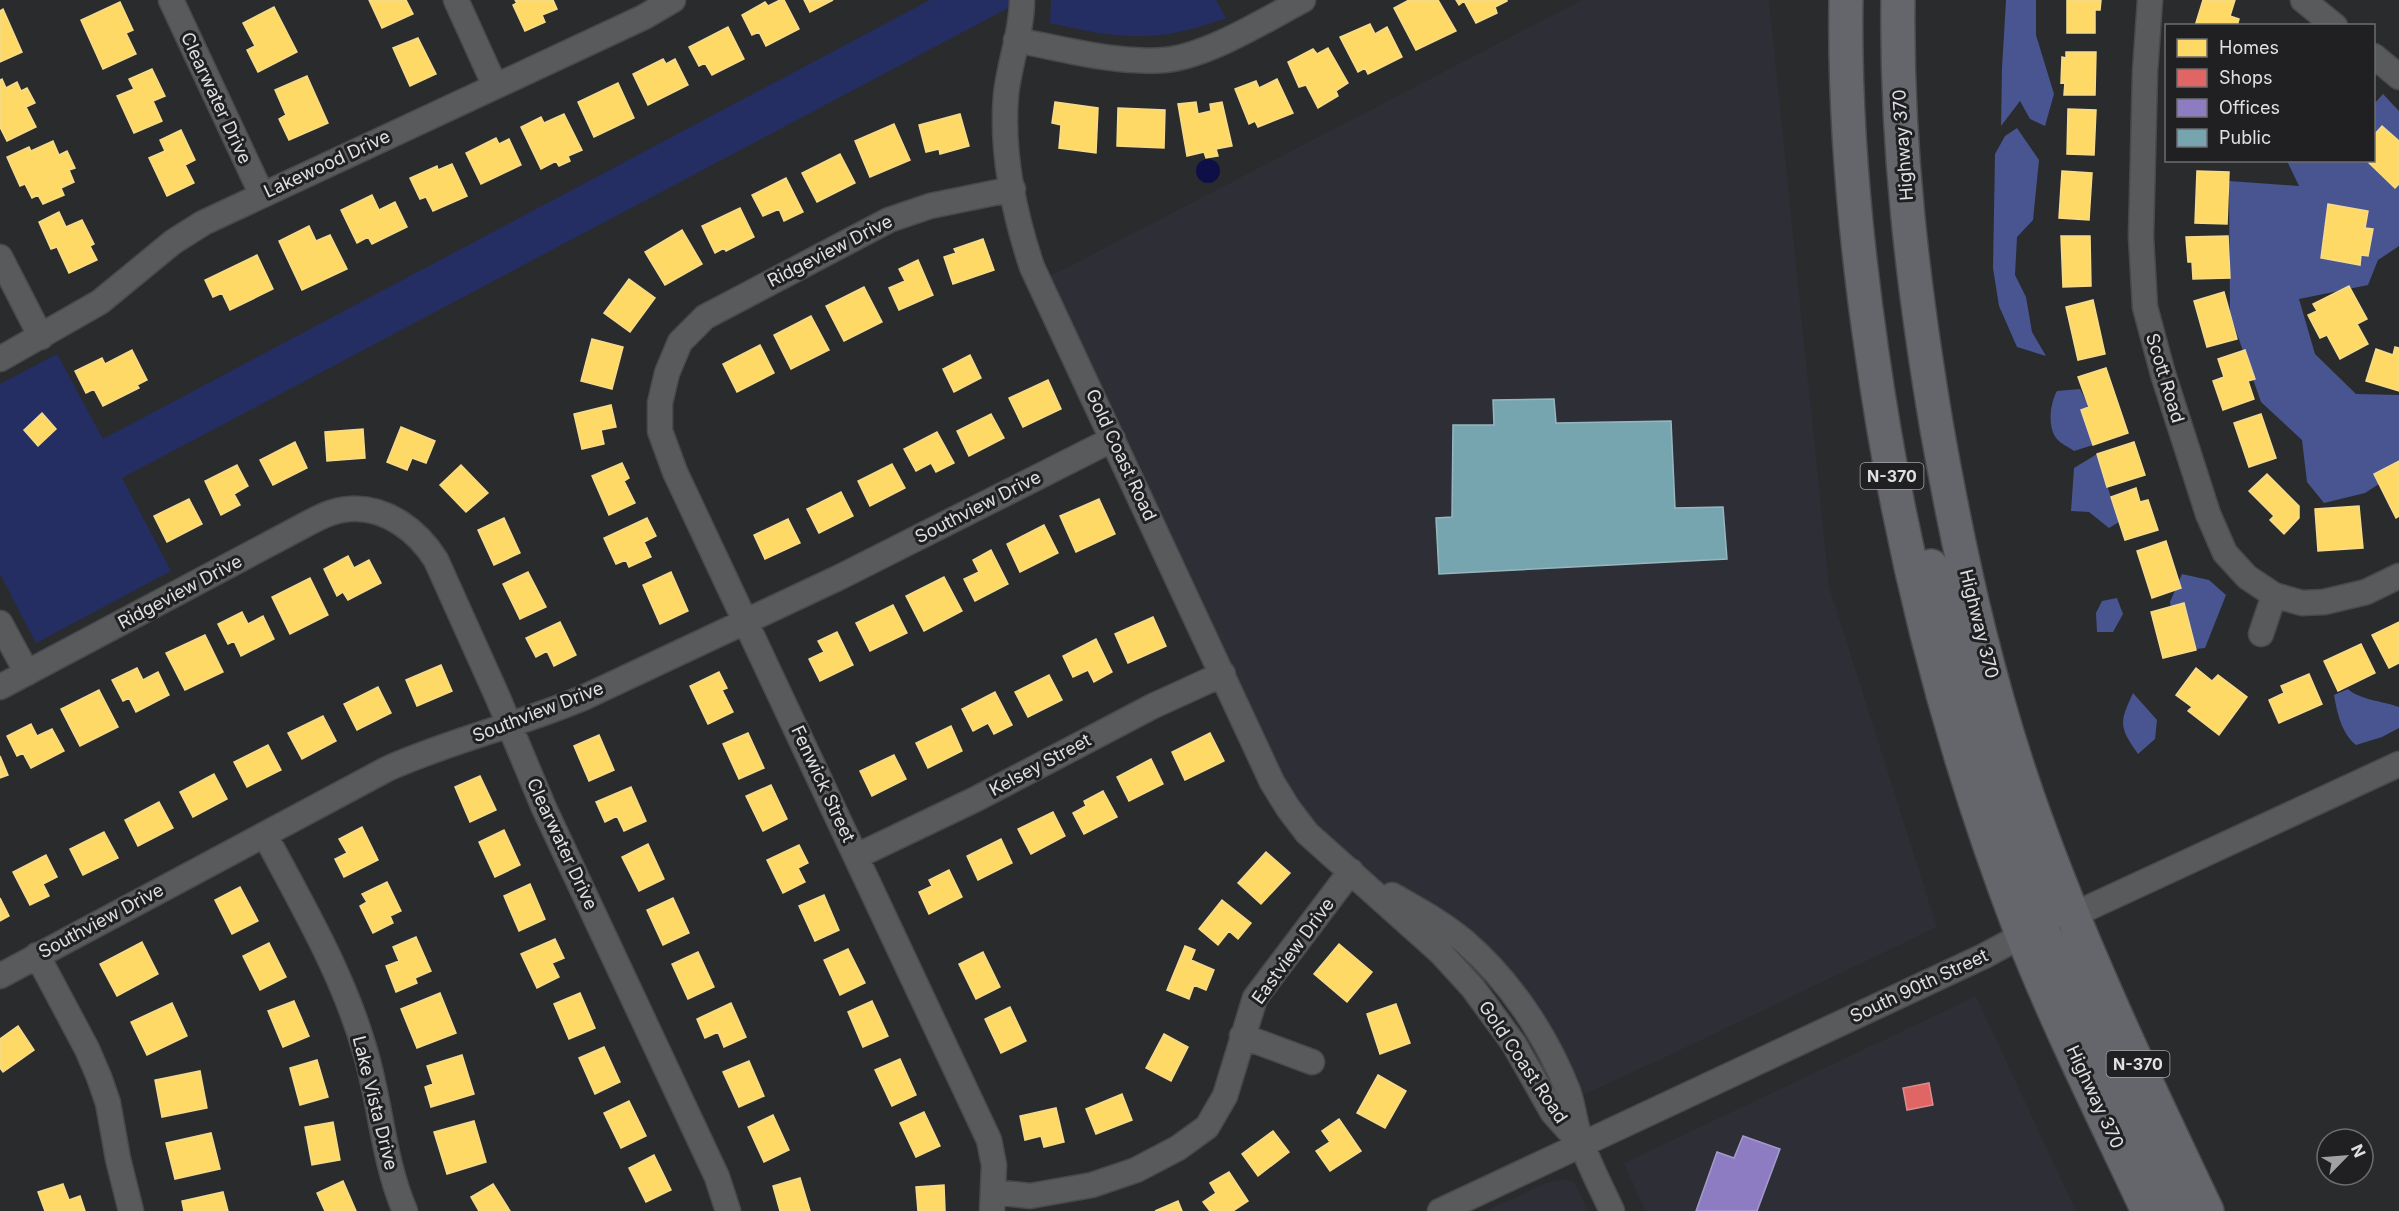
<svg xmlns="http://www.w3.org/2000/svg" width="2399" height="1211" font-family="Inter,sans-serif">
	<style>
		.built { fill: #2d2e36 }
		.green { fill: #252e62 }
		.forest { fill: #485590 }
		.water { fill: #0f0f47 }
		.homes { fill: #ffd966; stroke: #f5db8b; stroke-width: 1.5 }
		.shops { fill: #e06666; stroke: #e08b8b; stroke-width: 1.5 }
		.offices { fill: #8e7cc3; stroke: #a69acc; stroke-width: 1.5 }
		.public { fill: #76a5af; stroke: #96b7be; stroke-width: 1.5 }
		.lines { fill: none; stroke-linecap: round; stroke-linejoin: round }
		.minor-casing { stroke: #48494a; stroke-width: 27 }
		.highway-casing { stroke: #48494a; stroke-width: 36 }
		.minor { stroke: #595a5b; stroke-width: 24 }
		.highway { stroke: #64666c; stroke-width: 33 }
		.labels { text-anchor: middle; stroke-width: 6; stroke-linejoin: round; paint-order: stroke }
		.shield { fill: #202023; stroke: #a6a6a8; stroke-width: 1.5 }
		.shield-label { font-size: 16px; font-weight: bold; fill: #dfe0e1 }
		.street-label { font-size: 18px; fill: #dfe0e1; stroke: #202023 }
	</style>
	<rect width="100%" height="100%" fill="#2a2b2c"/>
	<path class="built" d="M1582 0H1769L1829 586 1937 927 1668 1056 1570 1101 1508 987 1351 871 1307 833 1039 282Z
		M1976 996 2076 1211H1645L1624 1163Z
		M1563 1180 1574 1181 1588 1211H1486L1548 1182Z"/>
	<path class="green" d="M930 0H1023L122 478 171 571 36 643 0 574V384L57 354 103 439Z
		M1051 0H1216L1226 18C1156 44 1120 39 1050 23Z"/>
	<path class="forest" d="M2006 0H2036V35L2054 94 2045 126 2030 119 2020 101 2001 126 2002 68Z
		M2383 94 2399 111V246L2378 260 2368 285 2299 299 2315 354 2356 394 2399 395V471L2365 493 2324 503 2307 482 2302 440 2261 402 2230 314 2229 181 2299 186 2287 161 2374 160V104Z
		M2017 128 2039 160 2033 220 2017 237 2015 275 2026 297 2032 332 2046 356 2017 347 1999 306 1993 268 1995 154 2005 136Z
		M2080 389 2089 407 2081 410 2093 445 2074 451C2069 447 2061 444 2057 439 2047 428 2050 403 2057 391Z
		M2097 454 2119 522 2109 528 2089 512 2071 511 2074 468Z
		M2182 574 2209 580 2226 595 2205 648 2196 649 2188 624 2172 617 2170 602Z
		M2117 598 2123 614 2113 632H2097L2096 613 2102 601Z
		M2348 689C2360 700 2383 701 2399 707V728L2382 737 2356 745C2342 734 2337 713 2334 695Z
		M2133 693 2157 720 2155 739 2138 754C2119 727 2119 723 2133 693Z"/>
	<path class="water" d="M1196 171a12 12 0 1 1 24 0a12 12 0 1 1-24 0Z"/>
	<path class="homes" d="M369 0H406L413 14 382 28Z
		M515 0H553L557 9 542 15 545 22 525 31 513 5 517 3Z
		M780 0H784L799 29 766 46 759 32 752 35 742 15 765 2 768 6Z
		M804 0H833L810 12Z
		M1409 0H1438L1456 31 1416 50 1394 8Z
		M1456 0H1507V1L1495 7 1497 13 1476 23 1464 1 1459 5Z
		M2067 0H2101L2100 10H2095V33H2067Z
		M2203 0H2235L2230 16 2239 19 2237 26H2195Z
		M120 2 133 30 126 33 136 54 103 69 81 20Z
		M274 7 297 52 258 72 247 50 255 46 243 23Z
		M3 9 22 52 0 62V11Z
		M1370 24 1375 34 1387 27 1402 57 1368 74 1365 68 1358 72 1340 37Z
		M728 27 744 59 712 75 705 63 699 66 689 47Z
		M418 38 436 74 410 86 393 48Z
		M1328 48 1348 83 1336 91 1338 96 1318 108 1306 85 1299 87 1288 62 1313 49 1317 54Z
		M2066 52H2096L2095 95H2064L2065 82 2061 83 2062 57 2066 58Z
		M663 59 666 64 675 59 688 85 648 105 633 74Z
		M152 69 165 96 153 101 162 121 134 133 117 96 134 89 129 79Z
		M307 76 328 123 289 140 279 119 286 115 275 90Z
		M2 79 6 88 17 82 21 91 27 88 35 103 26 107 36 127 7 141 0 127V80Z
		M1277 79 1293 113 1258 127 1255 121 1249 124 1235 89 1256 81 1259 88Z
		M618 83 634 118 594 137 578 102Z
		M1055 102 1098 108 1096 153 1059 148 1061 125 1052 123Z
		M1196 102 1198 114 1211 111 1210 104 1222 102 1232 146 1216 149 1218 156 1206 158 1204 152 1187 156 1178 104Z
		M1118 108 1165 110 1164 148 1117 146Z
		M2068 109 2096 110 2094 155 2067 154Z
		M564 114 582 150 568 156 570 161 559 166 556 161 541 169 521 127 541 117 544 123Z
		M960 114 969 146 940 154 939 149 926 152 919 125Z
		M894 124 910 160 870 177 855 141Z
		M2382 126 2399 141V184L2395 188 2366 160H2374V135Z
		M181 130 195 160 185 165 194 183 167 196 149 158 165 151 160 140Z
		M496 138 499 144 509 139 521 165 481 184 466 153Z
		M53 141 59 155 67 151 75 168 69 170 74 182 61 188 64 195 43 204 38 195 32 198 25 184 20 186 7 157 29 147 31 151Z
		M840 154 855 183 817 202 802 173Z
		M452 164 467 196 433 211 426 197 420 199 410 178 437 166 438 170Z
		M2062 171 2092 173 2089 220 2059 218Z
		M2197 171 2229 172 2227 224 2195 223Z
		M786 178 803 212 784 221 779 209 763 216 752 195Z
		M372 195 379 210 395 202 407 227 372 244 368 237 357 243 341 210Z
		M2328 204 2368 211 2365 228 2373 229 2368 256 2361 255 2360 265 2321 258Z
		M740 208 754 237 726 251 724 248 715 253 702 226Z
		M59 212 66 227 82 220 94 244 90 246 97 260 69 273 57 247 51 249 39 222Z
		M309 226 316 241 330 235 347 269 302 290 279 241Z
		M682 230 702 264 665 285 645 252Z
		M2061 236H2090L2091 286 2063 287Z
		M2228 236 2230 278 2193 279 2192 262H2188L2186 237Z
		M983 239 994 270 953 284 944 257 956 253 954 249Z
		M257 255 273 289 230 310 222 293 213 297 205 280Z
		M918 260 933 295 899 310 889 288 905 281 899 269Z
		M629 279 655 298 630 332 604 313Z
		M2349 286 2367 319 2357 324 2368 344 2340 359 2327 335 2320 338 2308 315 2317 311 2313 304Z
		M864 287 882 322 844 341 826 306Z
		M2224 292 2237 339 2207 347 2194 301Z
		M2093 300 2105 354 2078 360 2066 307Z
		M811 316 829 350 791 369 774 335Z
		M592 339 623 347 612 389 581 381Z
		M760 345 774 373 737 392 723 364Z
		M2395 347 2399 348V391L2366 381 2376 349 2393 355Z
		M132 350 147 380 137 385 139 388 103 406 94 389 86 393 75 371 102 358 105 364Z
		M2245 350 2255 379 2248 381 2254 399 2223 410 2213 381 2224 377 2218 359Z
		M970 355 981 378 954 392 943 369Z
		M2106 368 2128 433 2093 445 2081 410 2089 407 2078 377Z
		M1048 380 1061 409 1023 427 1009 398Z
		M611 405 616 427 601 430 604 444 582 449 574 414Z
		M42 413 56 429 38 446 24 430Z
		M991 414 1004 438 969 456 957 431Z
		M2261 414 2276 458 2249 467 2234 423Z
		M401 427 435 441 426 463 412 458 407 470 387 462Z
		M363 429 365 458 327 461 325 432Z
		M937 432 954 463 936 472 931 463 916 471 904 449Z
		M295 442 307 468 273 485 260 460Z
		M2134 442 2145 475 2107 487 2097 454Z
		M2399 461V516L2396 518 2374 474Z
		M622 463 629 478 624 481 635 503 609 515 592 476Z
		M892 464 905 488 870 506 858 481Z
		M237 465 248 486 234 494 240 505 221 515 205 481Z
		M461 465 488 493 466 512 440 485Z
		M2267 474 2299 506V518L2284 534 2270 520 2274 516 2249 491Z
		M2136 488 2140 502 2148 500 2158 530 2125 540 2111 497Z
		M841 492 853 516 819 533 807 509Z
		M189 499 202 524 167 542 154 516Z
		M1099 499 1115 534 1076 552 1060 516Z
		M2359 506 2363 548 2318 551 2315 509Z
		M504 518 520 553 494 565 478 530Z
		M647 518 656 536 644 542 651 557 629 567 626 560 616 564 604 538Z
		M788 519 800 543 765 559 754 535Z
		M1044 525 1058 553 1020 572 1007 544Z
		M2166 541 2181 588 2152 598 2137 551Z
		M991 550 1008 584 975 601 964 579 979 572 973 560Z
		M348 556 354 568 369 560 381 583 348 600 343 592 337 596 324 569Z
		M528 572 546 607 520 619 503 584Z
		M671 572 688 611 660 624 643 585Z
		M944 577 962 611 924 631 906 596Z
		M310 578 328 615 290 634 272 597Z
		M2184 603 2196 650 2163 658 2151 612Z
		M893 605 907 633 870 651 856 623Z
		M242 612 248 624 263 616 274 639 241 656 234 641 228 644 218 624Z
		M1153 617 1166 646 1128 663 1115 634Z
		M560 622 576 655 554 666 547 651 536 657 526 638Z
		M2399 622V663L2389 668 2372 635Z
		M837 632 853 665 820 681 809 659 824 652 818 641Z
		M205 635 223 672 185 690 166 653Z
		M1096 639 1112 672 1094 682 1088 670 1073 677 1063 656Z
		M2361 644 2375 673 2338 691 2324 661Z
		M441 665 452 691 417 706 406 680Z
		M137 668 143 680 158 672 169 695 136 712 129 698 123 701 112 680Z
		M2196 668 2212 681 2218 675 2247 697 2219 735 2188 711 2192 707 2176 695Z
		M719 672 727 688 722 690 733 712 708 724 690 686Z
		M2309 674 2322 704 2279 723 2269 700 2284 693 2281 686Z
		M1049 675 1062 700 1028 717 1015 692Z
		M378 687 391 713 357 730 344 704Z
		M99 690 118 727 80 746 61 709Z
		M995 692 1012 725 994 734 988 723 973 731 962 709Z
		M323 716 336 741 302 759 288 733Z
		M31 724 37 736 52 729 64 751 31 768 23 753 17 756 7 736Z
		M951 726 962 751 928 768 916 743Z
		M748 733 764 768 739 779 723 744Z
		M1210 733 1224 761 1185 780 1172 752Z
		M599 735 614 770 589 781 574 746Z
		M268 745 281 770 247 787 234 762Z
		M894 755 906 779 872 796 860 771Z
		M0 756 8 775 0 778Z
		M1151 759 1163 784 1129 801 1117 777Z
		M214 774 227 799 193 817 180 792Z
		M480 776 496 810 470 822 455 787Z
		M771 785 787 819 763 831 746 796Z
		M631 787 646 821 624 831 617 816 605 822 596 802Z
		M1103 791 1117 817 1084 834 1073 813 1086 806 1084 801Z
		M159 802 173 828 138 846 125 820Z
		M1053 812 1065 836 1031 854 1018 829Z
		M362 827 378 860 344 877 335 859 347 853 339 839Z
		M504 830 520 865 495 877 479 842Z
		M104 832 118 858 83 875 70 849Z
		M1001 839 1012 863 978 880 967 856Z
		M648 844 664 879 639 891 622 857Z
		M799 845 808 863 798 868 805 882 783 893 767 860Z
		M1266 852 1290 873 1261 904 1238 883Z
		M46 855 57 877 43 884 49 896 30 905 13 872Z
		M949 870 962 897 929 914 919 892 932 886 929 880Z
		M387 882 401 911 390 916 393 923 373 933 360 906 367 902 362 894Z
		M530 884 545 919 519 931 504 896Z
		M240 887 258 921 232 934 215 900Z
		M824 895 839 930 815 941 799 906Z
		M0 898 9 916 0 921Z
		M673 898 689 933 663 945 647 910Z
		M1222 900 1251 923 1238 939 1229 931 1218 945 1199 929Z
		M416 937 431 971 415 978 417 983 396 992 386 966 399 961 393 947Z
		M555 939 564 958 552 963 559 977 537 988 521 954Z
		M142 942 158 974 117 996 100 964Z
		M269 943 286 977 260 990 243 956Z
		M1339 944 1372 972 1347 1002 1314 974Z
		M1185 946 1195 950 1191 960 1214 970 1206 990 1194 985 1189 999 1167 990Z
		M848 949 865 983 840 995 824 960Z
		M698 952 714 987 688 999 672 964Z
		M983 952 1000 987 976 999 959 964Z
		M440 993 456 1033 417 1048 401 1009Z
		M580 993 595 1028 569 1039 554 1004Z
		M294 1001 309 1036 283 1047 268 1011Z
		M872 1001 888 1036 863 1047 848 1012Z
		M172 1003 187 1036 147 1055 131 1022Z
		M731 1003 746 1037 724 1047 718 1032 705 1038 697 1019Z
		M1396 1004 1410 1043 1380 1054 1367 1014Z
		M1010 1007 1026 1041 1001 1053 985 1019Z
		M18 1026 34 1050 3 1072 0 1068V1039Z
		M1164 1034 1188 1047 1171 1081 1146 1068Z
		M604 1047 620 1082 595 1094 579 1058Z
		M462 1055 474 1094 431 1107 425 1087 433 1084 427 1066Z
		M900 1059 916 1095 892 1106 875 1070Z
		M317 1060 328 1097 300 1105 290 1068Z
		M749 1061 764 1096 739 1107 723 1072Z
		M200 1071 207 1108 162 1117 155 1080Z
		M1378 1075 1406 1091 1385 1128 1357 1113Z
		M1122 1094 1132 1120 1096 1134 1086 1109Z
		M629 1101 646 1136 621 1148 604 1113Z
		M1056 1108 1064 1142 1044 1147 1041 1136 1025 1140 1020 1116Z
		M924 1112 940 1146 916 1157 900 1123Z
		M773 1115 789 1150 764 1162 748 1127Z
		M1339 1119 1361 1151 1330 1171 1316 1151 1330 1142 1322 1131Z
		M474 1121 486 1162 447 1174 434 1132Z
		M333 1122 340 1160 312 1165 305 1127Z
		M1273 1131 1289 1152 1258 1176 1242 1154Z
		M211 1133 220 1169 175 1179 166 1143Z
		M654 1155 671 1190 646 1202 629 1168Z
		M1229 1172 1248 1201 1233 1211H1210L1203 1202 1216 1193 1210 1183Z
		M800 1178 810 1211H780L773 1186Z
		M343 1181 356 1211H325L317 1193Z
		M63 1184 69 1200 80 1196 85 1211H45L38 1192Z
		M493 1184 510 1211H479L471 1197Z
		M944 1185 945 1211H918L916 1187Z
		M223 1192 228 1211H184L182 1201Z
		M1178 1201 1182 1211H1155Z"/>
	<path class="shops" d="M1929 1083 1933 1105 1907 1110 1903 1088Z"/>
	<path class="offices" d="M1743 1136 1780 1149 1757 1211H1696L1717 1152 1734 1158Z"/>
	<path class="public" d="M1554 399 1556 423 1671 421 1675 508 1723 507 1727 559 1439 574 1436 518 1452 517 1453 425H1494L1493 400Z"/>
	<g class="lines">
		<g class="minor-casing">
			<path id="minor" d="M171 0 262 195
				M456 0 495 86
				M1022 0C1022 32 1009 64 1006 95 1001 153 1014 213 1032 267L1272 782 1288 808 1307 833 1440 952 1473 988 1514 1044 1553 1113 1581 1144
				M2150 0 2145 72 2141 237 2145 307 2163 374 2208 514 2225 553 2247 577 2274 595 2302 603 2324 602 2366 592 2399 576
				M2303 0 2335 26
				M1016 40C1064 49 1116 64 1165 60 1208 56 1265 20 1303 0
				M2374 56 2399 77
				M0 257 41 337
				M0 359 100 302 173 242 203 223 644 17 673 0
				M0 623 27 673
				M2261 634 2274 595
				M0 687 301 527C316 519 332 510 349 509 386 506 418 531 436 560L498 698 544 808 717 1177 728 1211
				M265 835C302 905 343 974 365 1051 381 1104 383 1160 405 1211
				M857 856 976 799 1153 706 1223 674
				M1392 895C1416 909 1443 923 1465 942 1510 981 1546 1035 1568 1091 1574 1108 1575 1127 1582 1144 1590 1167 1602 1189 1612 1211
				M37 955 87 1049 99 1077 108 1103 118 1159 131 1211
				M0 976 387 769C451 740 520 725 585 697L840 577 1113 439
				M1242 1036 1312 1062
				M994 1192 1030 1196 1092 1185 1136 1170 1178 1148 1207 1127 1225 1096 1255 998 1351 871
				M992 1211 994 1165 989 1140 675 472 660 431V403L667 373 680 342 705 317 889 220 930 206 1013 189
				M1440 1211 1984 956 2023 935 2073 915 2399 764"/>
		</g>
		<g class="highway-casing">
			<path id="highway" d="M1846 0C1844 118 1855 236 1872 353 1900 551 1950 747 2022 934 2059 1028 2105 1119 2148 1211
				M1898 0C1896 144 1913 287 1937 429 1961 564 1991 699 2039 828 2087 959 2147 1085 2207 1211
				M1931 566 1992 767 2027 876 2045 904 2073 915
				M2039 929 2067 967 2138 1124 2182 1211"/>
		</g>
		<use href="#minor" class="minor"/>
		<use href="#highway" class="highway"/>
	</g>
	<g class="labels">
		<g class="shield">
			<rect x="1860.5" y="463" width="63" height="26" rx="4.5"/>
			<rect x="2106.5" y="1051" width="63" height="26" rx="4.5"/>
		</g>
		<g class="shield-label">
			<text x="1892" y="482">N-370</text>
			<text x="2138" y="1070">N-370</text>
		</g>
		<g class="street-label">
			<text transform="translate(216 98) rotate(65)" y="6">Clearwater Drive</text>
			<text transform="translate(1903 145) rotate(-94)" y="6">Highway 370</text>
			<text transform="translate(327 164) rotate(-25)" y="6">Lakewood Drive</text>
			<text transform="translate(830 251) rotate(-27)" y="6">Ridgeview Drive</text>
			<text transform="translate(2165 378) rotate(73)" y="6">Scott Road</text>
			<text transform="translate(1121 455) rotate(65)" y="6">Gold Coast Road</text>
			<text transform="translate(978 507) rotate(-27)" y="6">Southview Drive</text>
			<text transform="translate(180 592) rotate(-28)" y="6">Ridgeview Drive</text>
			<text transform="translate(1979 624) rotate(76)" y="6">Highway 370</text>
			<text transform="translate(538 712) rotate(-21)" y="6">Southview Drive</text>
			<text transform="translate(1040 765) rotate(-28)" y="6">Kelsey Street</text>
			<text transform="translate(823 784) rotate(65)" y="6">Fenwick Street</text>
			<text transform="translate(562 844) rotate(65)" y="6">Clearwater Drive</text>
			<text transform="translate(101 921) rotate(-28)" y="6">Southview Drive</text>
			<text transform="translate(1293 951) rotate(-54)" y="6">Eastview Drive</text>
			<text transform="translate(1919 986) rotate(-25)" y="6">South 90th Street</text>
			<text transform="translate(1523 1062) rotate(56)" y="6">Gold Coast Road</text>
			<text transform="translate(2095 1097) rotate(65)" y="6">Highway 370</text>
			<text transform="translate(375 1103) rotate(76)" y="6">Lake Vista Drive</text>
		</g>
	</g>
	<rect x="2165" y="24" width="210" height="138" fill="#202023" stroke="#6c6d6f" stroke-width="1.5"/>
	<rect x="2177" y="39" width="30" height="18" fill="#ffd966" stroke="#6c6d6f" stroke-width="1.5"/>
	<text x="2219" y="54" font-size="18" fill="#dfe0e1">Homes</text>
	<rect x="2177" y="69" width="30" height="18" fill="#e06666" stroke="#6c6d6f" stroke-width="1.5"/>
	<text x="2219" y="84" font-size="18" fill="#dfe0e1">Shops</text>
	<rect x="2177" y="99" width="30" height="18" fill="#8e7cc3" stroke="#6c6d6f" stroke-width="1.5"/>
	<text x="2219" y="114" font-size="18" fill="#dfe0e1">Offices</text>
	<rect x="2177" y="129" width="30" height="18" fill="#76a5af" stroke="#6c6d6f" stroke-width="1.5"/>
	<text x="2219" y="144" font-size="18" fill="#dfe0e1">Public</text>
	<g transform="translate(2345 1157) rotate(65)"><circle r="28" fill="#202023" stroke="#6c6d6f" stroke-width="1.5"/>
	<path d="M0-4.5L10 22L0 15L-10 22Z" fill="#a0a1a2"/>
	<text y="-9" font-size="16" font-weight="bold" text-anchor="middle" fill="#dfe0e1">N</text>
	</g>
</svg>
